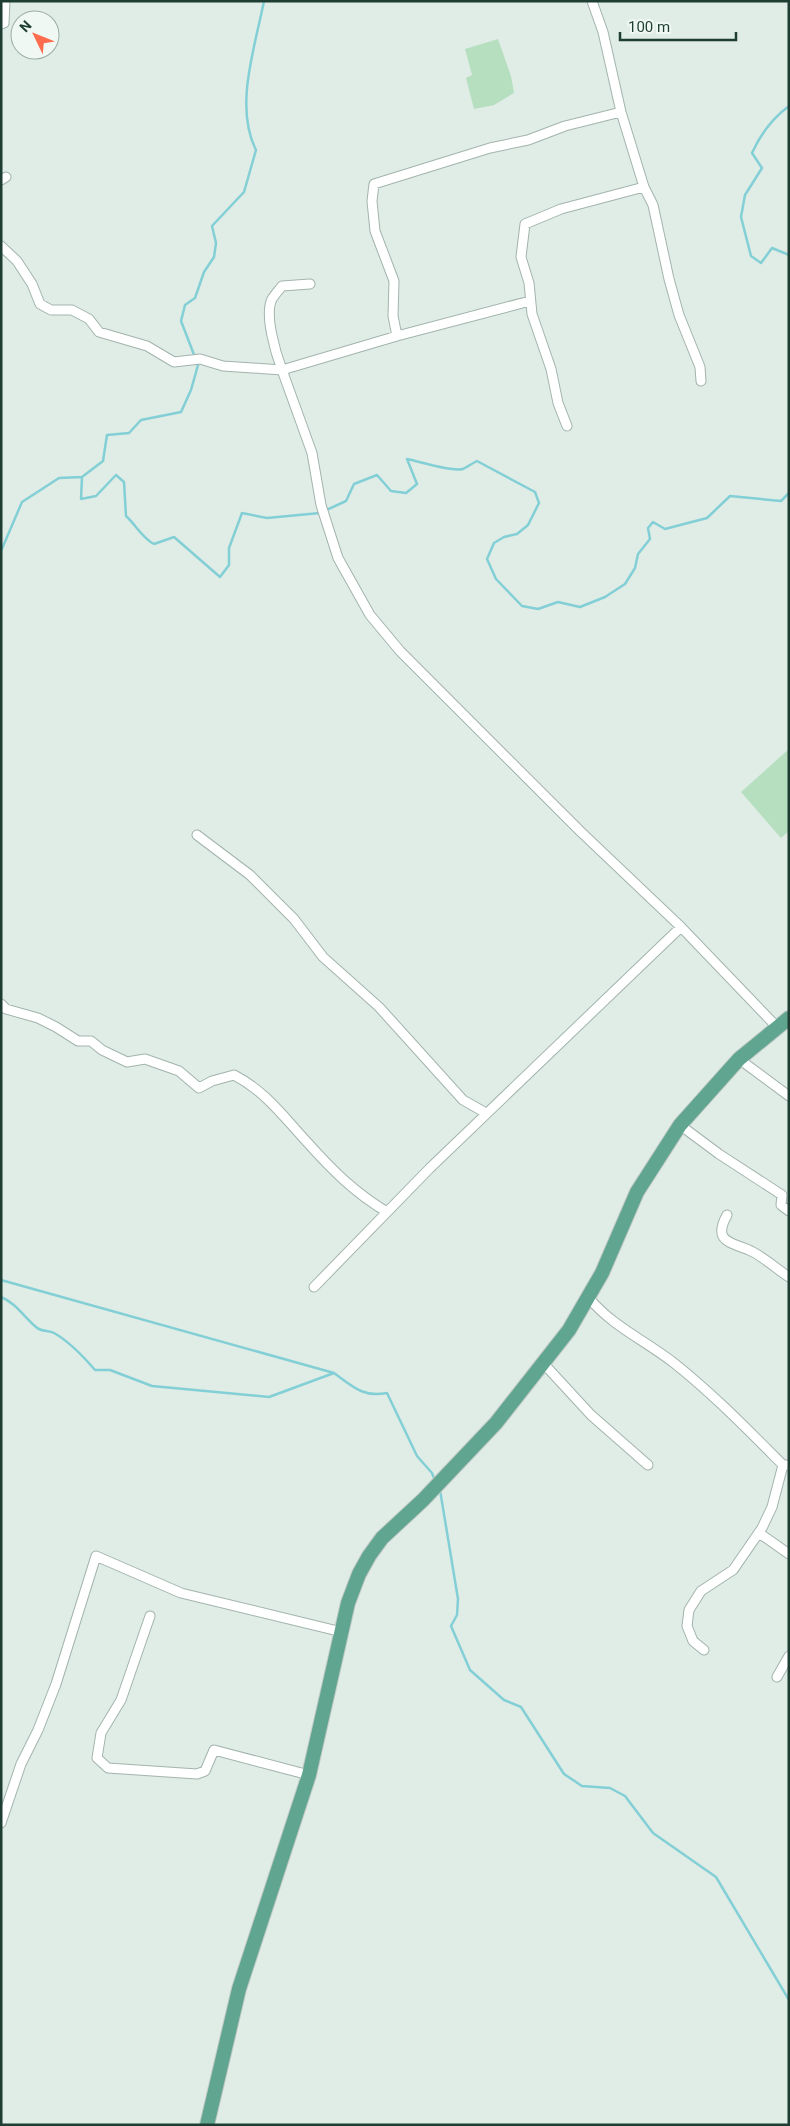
<svg xmlns="http://www.w3.org/2000/svg" width="790" height="2126" font-family="Roboto,sans-serif">
	<style>
		.green { fill: #b6dfbf }
		.lines { fill: none; stroke-linecap: round; stroke-linejoin: round }
		.stream { stroke: #83cfd6; stroke-width: 2.5 }
		.street-casing { stroke: #a2b4ad; stroke-width: 11 }
		.primary-casing { stroke: #c0c9c6; stroke-width: 16 }
		.street { stroke: #fff; stroke-width: 9 }
		.primary { stroke: #60a58f; stroke-width: 14 }
	</style>
	<rect width="100%" height="100%" fill="#e0ece6"/>
	<path class="green" d="M498 39 511 76 514 93 494 105 474 109 466 78 472 75 465 49Z
		M789 749V831L781 838 741 792Z"/>
	<g class="lines">
		<path class="stream" d="M789 106C773 118 760 135 752 153L762 168 745 195 741 217 751 256 761 263 772 248 789 255
			M82 477 81 499 96 496 116 475 124 482 126 516C136 525 142 538 154 544L174 537 220 577 229 565V548L242 513 267 518 320 513 346 501 354 484 377 475 391 491 406 493 417 484 407 459C422 462 451 472 463 469 467 467 473 463 477 461L535 492 539 503 528 525 517 534 504 537 494 543 487 559 496 579 522 606 538 609 558 602 580 607 605 597 625 584 635 568 638 554 650 539 648 528 653 522 665 529 707 518 730 496 781 501 789 493
			M1 551 22 502 59 478 82 477 103 461 107 435 129 433 141 420 181 412 191 390 198 365 181 321 185 305 195 298 204 272 214 257 216 243 212 226 244 192 256 150C234 107 255 47 264 1
			M1 1280 334 1373C352 1386 363 1398 387 1393L417 1456 432 1473 435 1481
			M1 1297C16 1303 24 1317 36 1327 41 1332 49 1330 54 1333 70 1342 83 1356 95 1370H110L152 1386 269 1397 334 1373
			M440 1490 458 1599 457 1615 451 1626 470 1670 504 1700 521 1707 564 1774 582 1786 610 1788 625 1796 653 1833 716 1877 789 2000"/>
		<g class="street-casing">
			<path id="street" d="M592 1 603 32 621 112 644 187 653 205 669 279 679 315 700 367 701 381
				M1 24 4 23 5 1
				M1 180 6 177
				M1 246 17 261 32 284 40 304 51 310H72L89 319 99 332 147 346 174 362 200 359 223 366 282 370C276 354 264 315 272 299 275 294 279 290 282 286L310 284
				M530 301 397 336 282 370 312 453 321 505 338 558 370 615 400 651 580 831 681 927 776 1026
				M397 336 393 316 394 281 375 231 372 201 374 184 490 148 528 140 565 126 621 112
				M567 426 558 403 551 369 532 314 529 283 521 257 525 224 561 209 644 187
				M197 835 250 875 294 919 323 957 379 1007 463 1100 486 1113
				M1 1004 6 1009 38 1018 56 1027 78 1041H91L102 1050 127 1062 145 1059 179 1071 199 1088 212 1081 234 1075C265 1091 283 1116 307 1142 332 1170 355 1193 387 1212
				M739 1059 789 1096
				M680 1125 719 1154 782 1195 781 1205 789 1211
				M727 1215C711 1244 734 1242 753 1252 766 1259 777 1269 789 1277
				M314 1287 430 1168 681 927
				M589 1298C612 1326 646 1341 674 1363 713 1394 748 1430 783 1465H789
				M544 1364 591 1415 648 1465
				M759 1533 789 1554
				M150 1616 121 1700 101 1733 97 1758 108 1768 197 1774 205 1771 214 1750 309 1775
				M704 1650 693 1641 687 1626 689 1610 701 1591 733 1570 762 1528 772 1507 783 1465
				M777 1677 789 1656
				M1 1823 21 1764 38 1730 56 1684 96 1556 181 1593 342 1632"/>
		</g>
		<g class="primary-casing">
			<path id="primary" d="M207 2125 239 1989 309 1775 348 1603 359 1574 369 1556 382 1538 423 1500 496 1423 569 1330 602 1273 637 1192 680 1125 739 1059 789 1018"/>
		</g>
		<use href="#street" class="street"/>
		<use href="#primary" class="primary"/>
	</g>
	<rect width="790" height="2126" fill="none" stroke="#1f3e33" stroke-width="5"/>
	<g transform="translate(35 35) rotate(313)"><circle r="24" fill="#f0f8f4" stroke="#9caea7"/>
	<path d="M0-4L9 19L0 12L-9 19Z" fill="#fd6c4c"/>
	<text y="-8" font-size="14" font-weight="bold" text-anchor="middle" fill="#1f3e33">N</text>
	</g>
	<path d="M620 32v8h116v-8" fill="none" stroke="#1f3e33" stroke-width="2.5"/>
	<text x="628" y="32" font-size="15" fill="#1f3e33" stroke="#f0f8f4" stroke-width="4" paint-order="stroke">100 m</text>
</svg>
